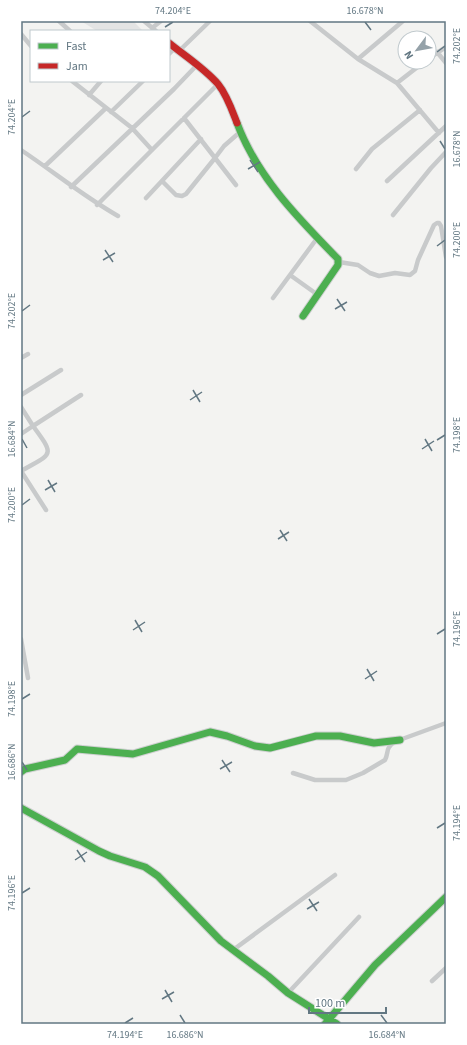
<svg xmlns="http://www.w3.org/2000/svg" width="467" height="1045" font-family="'Source Sans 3',sans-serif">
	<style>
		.built { fill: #e3e4e4 }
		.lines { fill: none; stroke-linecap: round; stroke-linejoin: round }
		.fast-casing { stroke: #ced0d0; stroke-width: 9 }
		.jam-casing { stroke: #ced0d0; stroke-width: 9 }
		.street { stroke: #c8cacb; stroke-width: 4.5 }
		.fast { stroke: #4caf50; stroke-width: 7 }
		.jam { stroke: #c62828; stroke-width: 7 }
		.ticks { fill: none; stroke: #627782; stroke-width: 1.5 }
		.neatline { fill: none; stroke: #627782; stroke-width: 1.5 }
		.ticks-label { font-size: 10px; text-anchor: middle; fill: #627782 }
	</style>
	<rect width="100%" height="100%" fill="#f3f3f1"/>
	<path class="built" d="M81 21H133L143 31H97Z"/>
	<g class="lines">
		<g class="fast-casing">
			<path id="fast" d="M237 123C257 177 299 219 338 259V265L303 316
				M21 772 25 769 65 760 77 749 133 754 210 732 227 736 255 746 270 748 316 736H340L374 743 400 740
				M21 808 99 851 110 856 145 867 158 876 221 941 268 976 288 993 337 1024
				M325 1024 375 965 446 897"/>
		</g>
		<g class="jam-casing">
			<path id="jam" d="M169 43C185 56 204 68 218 84 227 95 232 110 237 123"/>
		</g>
		<path class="street" d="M59 21 70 31
			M144 21 156 31
			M310 21 358 59 397 83 439 133
			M152 28 161 21
			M21 34 31 46
			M179 51 210 21
			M437 52 446 63
			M169 54 175 48
			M429 58 446 47
			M358 59 403 21
			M72 81 132 128 152 150
			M397 83 424 62
			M89 95 101 81
			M111 112 143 81
			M184 118 236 185
			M21 150C54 172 83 196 118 216
			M45 166 106 108
			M356 169 372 149 420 110
			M162 181 176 195 182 196 186 194 215 158 224 146 240 132
			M387 181 446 126
			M71 187 174 89 197 65
			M146 198 201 139
			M97 205 218 84
			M393 215 431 168 446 152
			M339 262 358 265 370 273 379 276 395 273 410 275 415 271 418 260 434 225 437 223H439L441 226 446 257
			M290 275 318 295
			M273 298 318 237
			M21 358 28 354
			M21 395 61 370
			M21 407 33 426 21 434
			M21 471C52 453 56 457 33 426L81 395
			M21 471 46 510
			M21 639 28 678
			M293 773 315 780H346L363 773 385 760C389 752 385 749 394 742L446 723
			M233 950 335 875
			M432 981 446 968
			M288 993 359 917"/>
		<use href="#fast" class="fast"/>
		<use href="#jam" class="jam"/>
	</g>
	<path class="ticks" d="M365 22 371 30M165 27 173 22M437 52 445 46M22 117 30 111M440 141 445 149M250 160 258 172M248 169 260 162M437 246 445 240M105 250 113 262M103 260 115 253M337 299 345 311M335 309 347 302M22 311 30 305M193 390 200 402M190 400 202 392M22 439 27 448M425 439 432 451M437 440 445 435M422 449 434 441M48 480 55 492M45 490 57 483M22 505 30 499M280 530 287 541M278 539 289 532M135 620 142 632M133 630 145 622M437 634 445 629M367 669 374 681M365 679 377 671M22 699 30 694M222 760 230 772M22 762 27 770M220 769 232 762M437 828 445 823M77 850 85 862M75 860 87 852M22 893 30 888M309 899 317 911M307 909 319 902M165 990 172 1002M162 999 174 992M180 1015 185 1023M381 1015 387 1023M125 1023 133 1018"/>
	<rect width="467" height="1045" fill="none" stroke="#ffffff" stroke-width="44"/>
	<rect x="30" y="30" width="140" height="52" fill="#ffffff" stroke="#c0c9cd"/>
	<rect x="38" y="43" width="20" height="6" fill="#4caf50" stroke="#c0c9cd"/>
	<text x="66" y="50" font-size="12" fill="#627782">Fast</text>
	<rect x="38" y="63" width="20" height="6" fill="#c62828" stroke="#c0c9cd"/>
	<text x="66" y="70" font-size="12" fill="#627782">Jam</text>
	<g transform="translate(417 50) rotate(238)"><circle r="19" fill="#ffffff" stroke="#c0c9cd"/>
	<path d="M0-3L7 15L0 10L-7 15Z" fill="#95a2a9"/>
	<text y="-6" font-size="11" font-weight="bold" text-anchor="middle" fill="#627782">N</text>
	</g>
	<path d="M309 1007v6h77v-6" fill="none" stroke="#627782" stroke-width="2"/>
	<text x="315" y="1007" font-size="12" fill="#627782" stroke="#ffffff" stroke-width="3" paint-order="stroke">100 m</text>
	<rect x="22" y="22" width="423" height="1001" class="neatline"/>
	<g class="ticks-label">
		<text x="173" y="14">74.204°E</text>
		<text x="365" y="14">16.678°N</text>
		<text transform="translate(456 46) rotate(-90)" y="4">74.202°E</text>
		<text transform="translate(11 117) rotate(-90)" y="4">74.204°E</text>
		<text transform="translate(456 149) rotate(-90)" y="4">16.678°N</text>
		<text transform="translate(456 240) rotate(-90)" y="4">74.200°E</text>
		<text transform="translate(11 311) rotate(-90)" y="4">74.202°E</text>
		<text transform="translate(456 435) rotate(-90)" y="4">74.198°E</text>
		<text transform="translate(11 439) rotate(-90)" y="4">16.684°N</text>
		<text transform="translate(11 505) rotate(-90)" y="4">74.200°E</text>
		<text transform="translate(456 629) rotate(-90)" y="4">74.196°E</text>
		<text transform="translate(11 699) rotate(-90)" y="4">74.198°E</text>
		<text transform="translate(11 762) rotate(-90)" y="4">16.686°N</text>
		<text transform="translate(456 823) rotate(-90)" y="4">74.194°E</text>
		<text transform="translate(11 893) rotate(-90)" y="4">74.196°E</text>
		<text x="125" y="1038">74.194°E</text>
		<text x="185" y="1038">16.686°N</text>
		<text x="387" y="1038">16.684°N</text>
	</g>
</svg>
